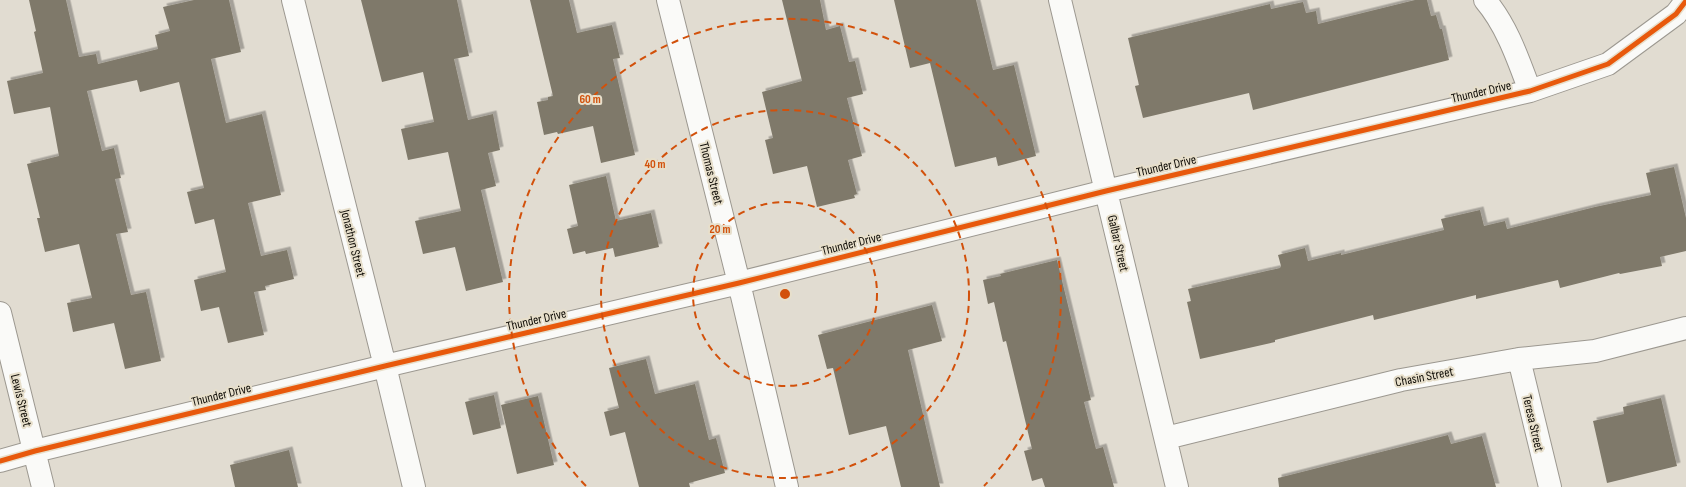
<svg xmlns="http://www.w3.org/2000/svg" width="1686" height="487" font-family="'Sofia Sans Condensed',sans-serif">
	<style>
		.building { fill: #7f796a; filter: url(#shadow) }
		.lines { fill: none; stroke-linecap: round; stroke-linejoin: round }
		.minor-casing { stroke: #9c9890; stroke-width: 24 }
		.minor { stroke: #fafaf8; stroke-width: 22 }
		.cycleway-casing { stroke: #e7dfcb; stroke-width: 8 }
		.cycleway { stroke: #e8590c; stroke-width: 5 }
		.ring { fill: none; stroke: #d2510b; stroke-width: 2; stroke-dasharray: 7 5 }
		.labels { text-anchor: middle; stroke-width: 4; stroke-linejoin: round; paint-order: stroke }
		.street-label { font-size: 13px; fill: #0e0b05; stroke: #e7dfcb }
		.centre { fill: #d2510b; stroke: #e7dfcb; stroke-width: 2 }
		.ring-label { font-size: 12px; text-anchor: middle; font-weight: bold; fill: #d2510b; stroke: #e7dfcb; stroke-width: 4; stroke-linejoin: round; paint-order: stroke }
	</style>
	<defs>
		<filter id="shadow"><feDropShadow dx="3.5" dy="-3.5" stdDeviation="0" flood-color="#0004"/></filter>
	</defs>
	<rect width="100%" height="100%" fill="#e1dcd1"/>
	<path class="building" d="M29 0H66L79 57 96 54 98 64 158 49 155 35 170 31 163 7 194 0H229L241 52 211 59 226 123 262 114 281 195 248 203 261 256 287 250 294 279 265 286 266 290 254 292 264 335 228 343 219 307 201 311 194 280 226 272 214 219 195 224 187 192 204 188 179 82 140 92 137 80 87 91 102 151 114 148 121 178 115 179 128 232 116 234 131 295 146 292 161 361 125 369 114 323 73 332 67 303 92 298 79 244 45 252 37 218H40L27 164 59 156 50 107 14 114 7 81 43 73 34 32 36 31Z
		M361 0H457L469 56 454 59 468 120 493 114 500 150 488 153 496 186 481 190 503 282 466 291 455 247 423 254 415 221 461 211 448 152 408 160 401 129 434 122 423 72 382 82Z
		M530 0H569L577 33 612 25 620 58 613 59 635 155 601 163 593 126 558 134 557 132 544 135 537 102 548 100V97L553 96Z
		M782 0H820L826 30 840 26 849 62 855 61 863 94 847 98 862 156 848 160 857 194 854 195 855 198 817 207 807 166 773 174 765 140 773 138 762 92 802 81Z
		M894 0H976L993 70 1014 65 1036 156 998 166 996 157 955 167 930 63 910 68Z
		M1415 0H1427L1431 16 1436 15 1440 29H1442L1449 60 1253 110 1249 93 1143 118 1135 86 1139 85 1128 38 1270 4 1271 9 1303 2 1306 13 1316 11 1318 24Z
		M1674 167 1686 218V251L1660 257 1662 266 1620 274 1619 273 1560 288 1558 280 1476 299V295L1374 320 1373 315 1275 340V342L1200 359 1187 302 1191 301 1188 289 1280 268 1281 266 1278 255 1305 248 1308 261 1341 253V255L1444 230 1441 219 1480 210 1484 226 1505 221 1507 229 1595 207 1651 195 1646 173Z
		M606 176 616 221 651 213 659 247 615 257 613 248 586 254 585 251 573 254 567 229 578 226 569 185Z
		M1057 260 1091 400 1084 402 1096 449 1103 447 1114 487H1045L1042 478 1032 481 1024 451 1032 449 1006 341 1003 342 994 302 988 304 983 280 1001 276 1000 274Z
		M932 305 942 341 908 350 940 487H901L886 426 849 435 833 368 827 369 818 335Z
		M646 359 655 394 695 384 709 440 716 438 725 473 689 483 690 487H639L625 432 610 436 604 412 619 408 609 368Z
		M494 395 501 428 473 435 465 402Z
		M538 396 554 465 517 474 501 405Z
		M1661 398 1677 466 1607 483 1593 421 1624 414 1623 407Z
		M1448 435 1451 444 1482 436 1496 487H1279L1278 478Z
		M289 450 298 487H235L230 465Z"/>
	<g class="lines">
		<g class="minor-casing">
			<path id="minor" d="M293 0 385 366 414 487
				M668 0 739 283 787 487
				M1060 0 1177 487
				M1485 0C1507 26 1518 59 1530 91
				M0 313 43 487
				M1519 359 1550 487
				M1166 438 1401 380 1519 359 1595 351 1686 328
				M0 461 35 451 385 366 739 283 1106 191 1530 91 1608 64 1676 14 1686 1"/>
		</g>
		<use href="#minor" class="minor"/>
		<g class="cycleway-casing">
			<path id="cycleway" d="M0 461 35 451 385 366 739 283 1106 191 1530 91 1608 64 1676 14 1686 1"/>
		</g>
		<use href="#cycleway" class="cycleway"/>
	</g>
	<g class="ring">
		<circle cx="785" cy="294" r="92"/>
		<circle cx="785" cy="294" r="184"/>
		<path d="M586 486A276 276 0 1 1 984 486"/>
	</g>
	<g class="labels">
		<g class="street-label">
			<text transform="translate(1481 91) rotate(-13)" y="5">Thunder Drive</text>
			<text transform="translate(1166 165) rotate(-13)" y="5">Thunder Drive</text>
			<text transform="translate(712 173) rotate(76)" y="5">Thomas Street</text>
			<text transform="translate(354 243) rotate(76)" y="5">Jonathon Street</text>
			<text transform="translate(851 243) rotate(-14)" y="5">Thunder Drive</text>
			<text transform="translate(1119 243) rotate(77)" y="5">Galbar Street</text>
			<text transform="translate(536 319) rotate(-13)" y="5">Thunder Drive</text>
			<text transform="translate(1424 376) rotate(-11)" y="5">Chasin Street</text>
			<text transform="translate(221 394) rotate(-14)" y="5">Thunder Drive</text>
			<text transform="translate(22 400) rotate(76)" y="5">Lewis Street</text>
			<text transform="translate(1534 423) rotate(77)" y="5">Teresa Street</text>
		</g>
	</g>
	<circle cx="785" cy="294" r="6" class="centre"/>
	<g class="ring-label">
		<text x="590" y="103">60 m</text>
		<text x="655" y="168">40 m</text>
		<text x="720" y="233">20 m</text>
	</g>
</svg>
